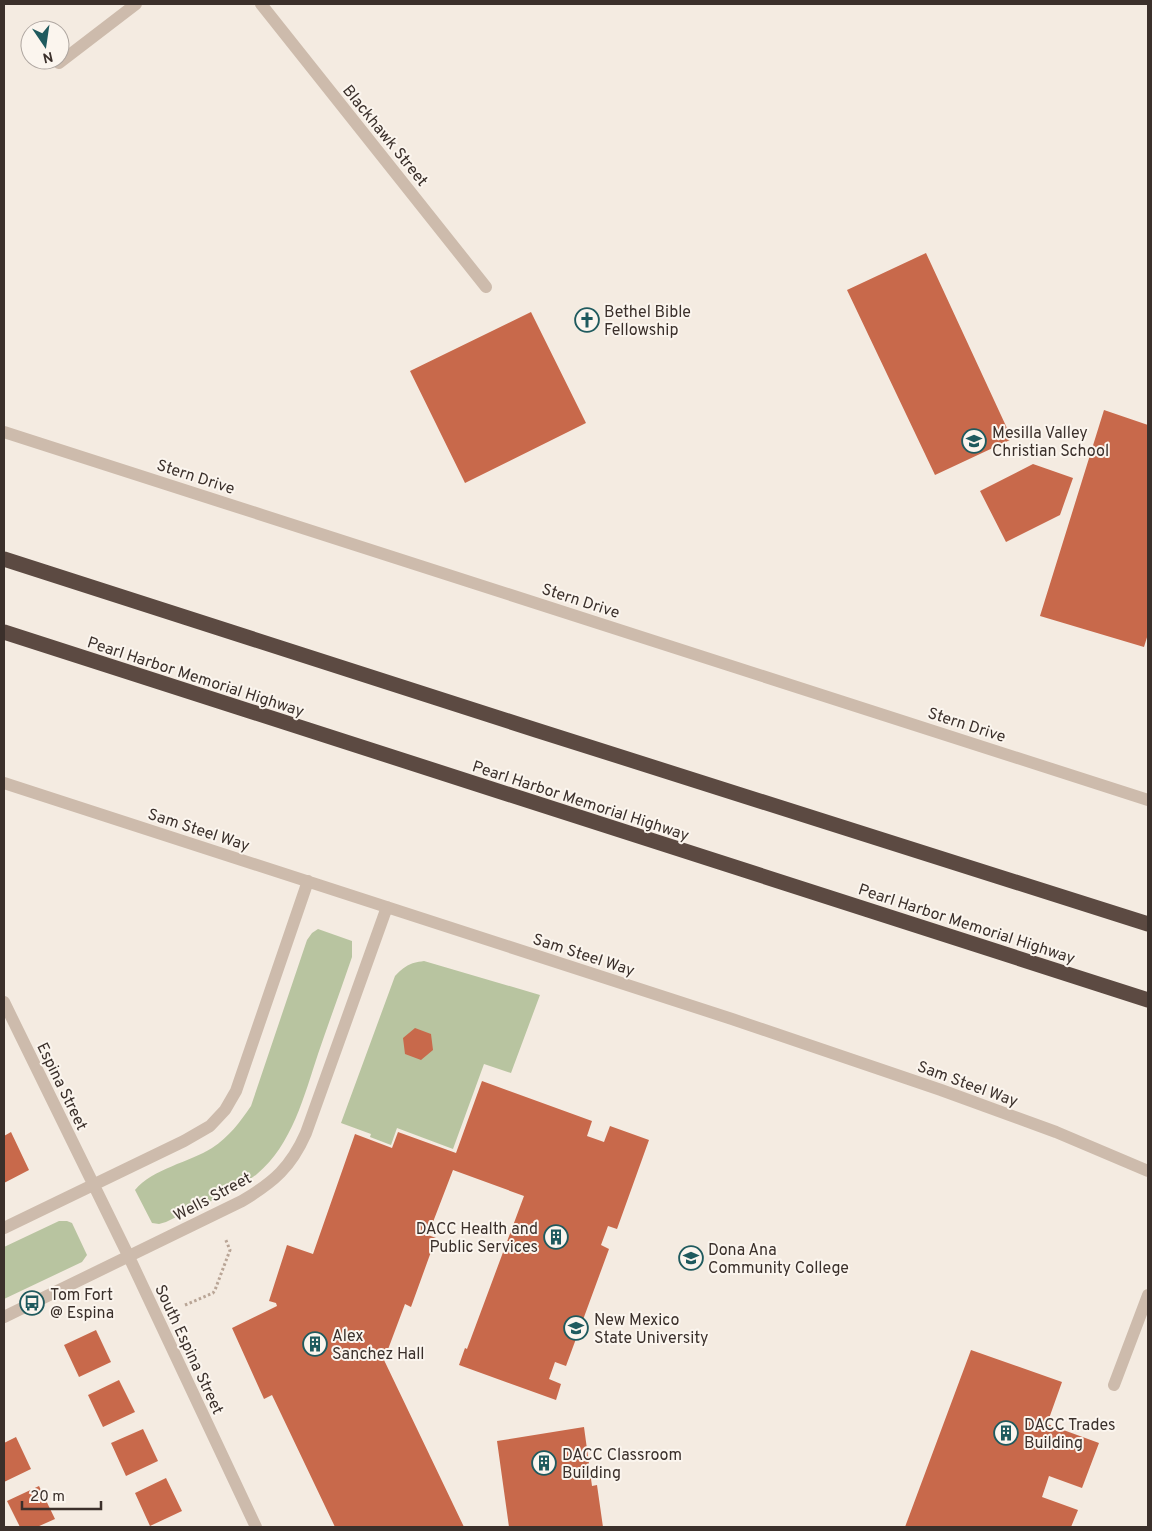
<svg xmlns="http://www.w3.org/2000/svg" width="1152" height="1531" font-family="Overpass,sans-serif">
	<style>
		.green { fill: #b8c4a0 }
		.building { fill: #c8694b }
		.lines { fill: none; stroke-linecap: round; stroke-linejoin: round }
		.path { stroke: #b9a596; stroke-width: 3; stroke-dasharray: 2.5 2.5; stroke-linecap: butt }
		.minor { stroke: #cdbbac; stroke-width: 12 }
		.highway { stroke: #5c4a42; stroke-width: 15 }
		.labels { text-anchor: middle; stroke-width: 4; stroke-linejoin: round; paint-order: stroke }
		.street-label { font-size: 16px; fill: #3b302b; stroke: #fbf5ee }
		.poi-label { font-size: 16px; fill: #3b302b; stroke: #fbf5ee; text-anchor: start }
	</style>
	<rect width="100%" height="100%" fill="#f4ebe1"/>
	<path class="green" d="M318 929 352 941V957C341 989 329 1022 318 1054 304 1096 292 1145 257 1174 230 1196 196 1207 166 1222L159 1224 152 1223 135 1190C152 1169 190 1162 212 1148 229 1137 240 1122 251 1106L307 940 312 933Z
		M424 961 540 995 511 1073 484 1064 453 1149 397 1128 391 1145 370 1137 371 1134 341 1123 395 976C405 966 409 963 424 961Z
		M59 1221H67L72 1223 87 1255 82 1262 4 1299V1247Z"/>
	<path class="building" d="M926 253 1012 439 935 475 847 290Z
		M531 312 586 423 465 483 410 371Z
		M1104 410 1148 425V634L1144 647 1040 616Z
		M1033 464 1073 478 1060 515 1006 542 980 491Z
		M415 1028 431 1034 433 1050 421 1060 405 1054 403 1038Z
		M482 1081 592 1121 587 1136 604 1142 610 1126 649 1140 617 1229 608 1226 601 1245 609 1249 566 1366 555 1362 549 1379 561 1384 556 1400 459 1365 465 1348 467 1349 524 1196 453 1170 428 1235 436 1238 411 1307 405 1304 384 1360 464 1527H335L272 1395 264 1399 232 1328 277 1306 276 1303 269 1301 287 1245 313 1254 355 1134 392 1148 398 1132 456 1153Z
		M11 1132 29 1170 4 1183V1136Z
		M96 1330 111 1362 79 1377 64 1345Z
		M971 1350 1062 1382 1047 1424 1099 1443 1082 1488 1049 1476 1042 1497 1078 1510 1071 1527H905Z
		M119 1380 135 1412 103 1427 88 1395Z
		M584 1427 592 1486 597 1485 603 1527H509L497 1441Z
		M143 1429 158 1461 126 1476 111 1443Z
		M16 1437 31 1469 4 1482V1443Z
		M166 1478 182 1511 150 1526 135 1493Z
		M39 1486 55 1519 37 1527H20L7 1501Z"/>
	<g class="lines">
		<path class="path" d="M185 1305 213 1293 215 1290 230 1250 225 1238"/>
		<path class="minor" d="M261 4 486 287
			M59 63 136 4
			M4 432 1148 800
			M4 783 732 1019 941 1090 1056 1132 1148 1171
			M4 1002 129 1257 256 1527
			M4 1228 184 1141 210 1126 225 1110 236 1091 308 881
			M4 1317 242 1201C274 1182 291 1167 306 1133L387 907
			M1114 1385 1148 1295"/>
		<path class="highway" d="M4 559 536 730 1148 924
			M4 632 1148 1000"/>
	</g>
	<defs>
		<g id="church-ring" transform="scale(1.25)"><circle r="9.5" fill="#fbf5ee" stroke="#1f5a5e" stroke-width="1.5"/><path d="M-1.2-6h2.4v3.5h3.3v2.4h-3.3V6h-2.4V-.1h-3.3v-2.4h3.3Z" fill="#1f5a5e"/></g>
		<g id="school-ring" transform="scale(1.25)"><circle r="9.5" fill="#fbf5ee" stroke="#1f5a5e" stroke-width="1.5"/><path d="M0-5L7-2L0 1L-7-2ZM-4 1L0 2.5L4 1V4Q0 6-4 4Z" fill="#1f5a5e"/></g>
		<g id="building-ring" transform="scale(1.25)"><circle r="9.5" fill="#fbf5ee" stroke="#1f5a5e" stroke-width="1.5"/><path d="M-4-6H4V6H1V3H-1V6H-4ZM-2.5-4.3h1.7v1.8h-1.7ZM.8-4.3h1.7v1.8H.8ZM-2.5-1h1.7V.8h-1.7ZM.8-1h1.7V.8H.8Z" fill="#1f5a5e"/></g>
		<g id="university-ring" transform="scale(1.25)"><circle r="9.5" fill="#fbf5ee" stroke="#1f5a5e" stroke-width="1.5"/><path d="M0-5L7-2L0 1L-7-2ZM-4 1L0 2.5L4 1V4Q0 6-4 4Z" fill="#1f5a5e"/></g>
		<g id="bus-ring" transform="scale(1.25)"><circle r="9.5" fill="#fbf5ee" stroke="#1f5a5e" stroke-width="1.5"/><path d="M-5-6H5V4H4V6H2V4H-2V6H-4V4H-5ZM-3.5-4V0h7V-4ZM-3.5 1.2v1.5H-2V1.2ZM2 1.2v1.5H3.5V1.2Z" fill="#1f5a5e"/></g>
	</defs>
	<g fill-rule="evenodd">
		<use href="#church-ring" x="587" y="320"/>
		<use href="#school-ring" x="974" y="441"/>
		<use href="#building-ring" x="556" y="1237"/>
		<use href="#university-ring" x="691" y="1258"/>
		<use href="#bus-ring" x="32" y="1303"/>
		<use href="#university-ring" x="576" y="1328"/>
		<use href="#building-ring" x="315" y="1344"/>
		<use href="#building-ring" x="1006" y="1433"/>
		<use href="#building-ring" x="544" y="1463"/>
	</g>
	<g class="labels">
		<g class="street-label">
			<text transform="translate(386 135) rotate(51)" y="6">Blackhawk Street</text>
			<text transform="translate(196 476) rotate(18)" y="6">Stern Drive</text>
			<text transform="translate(581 600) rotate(18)" y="6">Stern Drive</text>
			<text transform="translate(196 676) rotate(18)" y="6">Pearl Harbor Memorial Highway</text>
			<text transform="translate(967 724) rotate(18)" y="6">Stern Drive</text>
			<text transform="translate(581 800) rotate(18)" y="6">Pearl Harbor Memorial Highway</text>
			<text transform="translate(199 829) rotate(18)" y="6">Sam Steel Way</text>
			<text transform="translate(967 923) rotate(18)" y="6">Pearl Harbor Memorial Highway</text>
			<text transform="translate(584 954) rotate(18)" y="6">Sam Steel Way</text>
			<text transform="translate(968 1083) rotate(20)" y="6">Sam Steel Way</text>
			<text transform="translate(63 1086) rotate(64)" y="6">Espina Street</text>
			<text transform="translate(212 1196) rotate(-28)" y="6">Wells Street</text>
			<text transform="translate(190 1349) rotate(65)" y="6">South Espina Street</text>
		</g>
		<g class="poi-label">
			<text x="604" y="317">Bethel Bible<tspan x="604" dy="18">Fellowship</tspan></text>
			<text x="992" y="438">Mesilla Valley<tspan x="992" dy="18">Christian School</tspan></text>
			<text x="538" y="1234" text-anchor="end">DACC Health and<tspan x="538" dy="18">Public Services</tspan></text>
			<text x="708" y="1255">Dona Ana<tspan x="708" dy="18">Community College</tspan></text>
			<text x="50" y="1300">Tom Fort<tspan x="50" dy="18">@ Espina</tspan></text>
			<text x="594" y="1325">New Mexico<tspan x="594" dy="18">State University</tspan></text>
			<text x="332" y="1341">Alex<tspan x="332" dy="18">Sanchez Hall</tspan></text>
			<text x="1024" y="1430">DACC Trades<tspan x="1024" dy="18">Building</tspan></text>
			<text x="562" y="1460">DACC Classroom<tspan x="562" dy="18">Building</tspan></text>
		</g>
	</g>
	<rect width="1152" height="1531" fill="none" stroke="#3b302b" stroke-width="10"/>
	<g transform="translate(45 45) rotate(167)"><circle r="24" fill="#fbf5ee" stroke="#aea6a0"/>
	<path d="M0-4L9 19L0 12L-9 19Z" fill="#1f5a5e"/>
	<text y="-8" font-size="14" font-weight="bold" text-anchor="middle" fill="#3b302b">N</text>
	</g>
	<path d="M22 1501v8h79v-8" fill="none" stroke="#3b302b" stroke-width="2.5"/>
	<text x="30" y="1501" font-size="15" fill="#3b302b" stroke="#fbf5ee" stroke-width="4" paint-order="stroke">20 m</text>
</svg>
